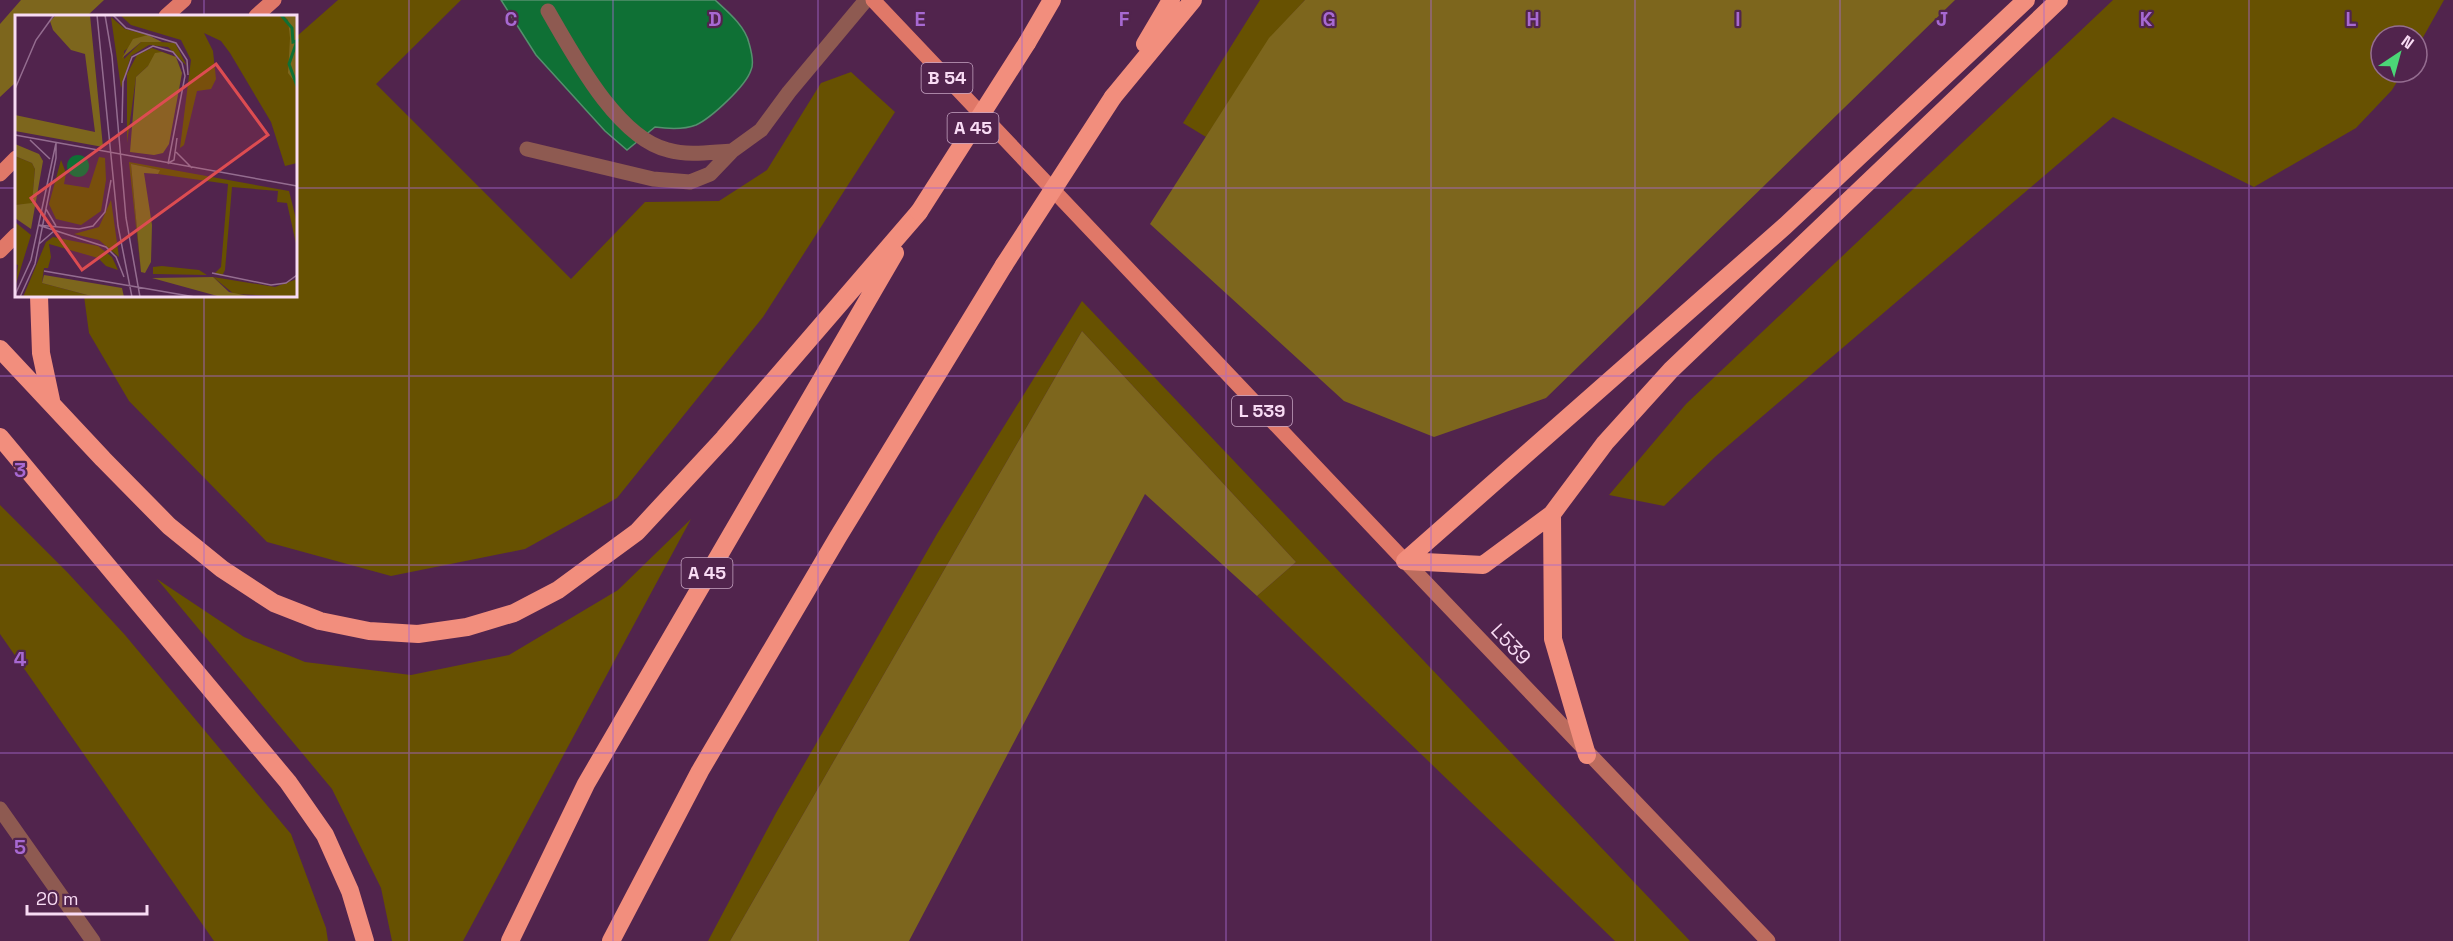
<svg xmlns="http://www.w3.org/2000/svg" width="2453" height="941" font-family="'Space Grotesk',sans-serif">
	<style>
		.green { fill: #675101 }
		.forest { fill: #7d661d }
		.water { fill: #0f7035; stroke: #55906e; stroke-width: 1.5 }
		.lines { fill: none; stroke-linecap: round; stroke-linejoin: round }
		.lane { stroke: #8e5a51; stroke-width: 15 }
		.secondary { stroke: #bc6c5e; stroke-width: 15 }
		.primary { stroke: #e07868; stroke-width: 15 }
		.highway { stroke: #f28e7d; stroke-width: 18 }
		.highway-bridge { stroke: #f28e7d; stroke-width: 18 }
		.grid { fill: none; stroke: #a769d2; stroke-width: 1.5; stroke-opacity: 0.55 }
		.labels { text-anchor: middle; stroke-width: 4.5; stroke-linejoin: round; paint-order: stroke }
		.shield { fill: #51244d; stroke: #c6a4c2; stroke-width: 1.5 }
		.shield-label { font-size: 18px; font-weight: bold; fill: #f8dbf4 }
		.street-label { font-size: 20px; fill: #f8dbf4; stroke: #51244d }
		.inset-river { fill: none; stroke: #0f7035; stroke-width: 3 }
		.inset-road { fill: none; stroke: #946d90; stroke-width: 1.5 }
		.view { fill: #dd4c51; fill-opacity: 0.15; stroke: #dd4c51; stroke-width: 3 }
		.inset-edge { fill: none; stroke: #f8dbf4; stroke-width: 3 }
		.grid-label { font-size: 20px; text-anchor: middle; font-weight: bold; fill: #a769d2; stroke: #51244d; stroke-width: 4.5; stroke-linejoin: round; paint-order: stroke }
	</style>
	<rect width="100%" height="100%" fill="#51244d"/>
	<path class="green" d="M338 0H461L376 84 571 279 645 202 719 201 767 170 821 83 851 72 895 112 763 317 617 498 525 549 391 576 267 542 129 401 89 333 84 296H296V37Z
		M1260 0H1305L1270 38 1206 137 1183 123Z
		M2113 0H2444L2417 48V36H2381V72H2403L2392 90 2356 128 2254 187 2113 117 1716 456 1664 506 1609 495 1686 404Z
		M1082 301 1690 941H1615L1257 596 1296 562 1082 331 730 941H708L776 813 937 534Z
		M0 505 68 573 125 635 291 834 326 928 328 941H214L0 634Z
		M691 519 463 941H392L381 888 332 789 157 579 244 637 305 662 411 675 509 655 618 590Z"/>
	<path class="forest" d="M21 0H104L87 16H16V82L0 97V24Z
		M1305 0H1955L1546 398 1434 437 1344 401 1150 224 1269 38Z
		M1082 331 1296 562 1257 596 1145 494 909 941H730Z"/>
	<path class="water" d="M501 0H715C728 12 745 26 749 43 751 50 754 64 751 70 746 86 711 118 696 125 683 130 669 129 655 127L627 150 605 131 536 55Z"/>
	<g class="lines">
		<path class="lane" d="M548 11C573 54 617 138 668 150 689 156 711 152 732 151
			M527 149 653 179 690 182 710 174 732 151 761 130 789 92 866 0
			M0 809 93 941"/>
		<path class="secondary" d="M1405 561 1768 941"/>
		<path class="primary" d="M873 0 1405 561
			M166 16 184 0
			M256 16 274 0
			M0 174 16 158
			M0 251 16 235"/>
		<path class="highway" d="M1027 43 1052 0
			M1145 44 1171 0
			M1113 97 1193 0
			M39 296 41 353 51 400
			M0 349 103 459 169 526 222 569 274 603 320 621 369 631 418 634 467 627 514 613 558 590 637 532 724 438 919 212
			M0 437 288 782 325 835 350 891 365 941
			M1552 514 1553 639 1587 755
			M1405 561 1483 565 1552 514 1605 443 1671 370 2059 0
			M1405 561 1785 226 2026 0
			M510 941 586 784 895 253
			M611 941 700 771 838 537 1004 265"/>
		<path class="highway-bridge" d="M919 212 1027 43
			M1004 265 1113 97"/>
	</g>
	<path class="grid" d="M204 0V16M409 0V941M613 0V941M818 0V941M1022 0V941M1226 0V941M1431 0V941M1635 0V941M1840 0V941M2044 0V941M2249 0V941M0 188H16M296 188H2453M204 296V941M0 376H2453M0 565H2453M0 753H2453"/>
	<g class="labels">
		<g class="shield">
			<rect x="921.5" y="63" width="51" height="30" rx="4.5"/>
			<rect x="947.5" y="113" width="51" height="30" rx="4.5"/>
			<rect x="1232" y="396" width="60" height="30" rx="4.5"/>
			<rect x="681.5" y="558" width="51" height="30" rx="4.5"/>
		</g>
		<g class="shield-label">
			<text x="947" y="84">B 54</text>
			<text x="973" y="134">A 45</text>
			<text x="1262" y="417">L 539</text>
			<text x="707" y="579">A 45</text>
		</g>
		<g class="street-label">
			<text transform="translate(1511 644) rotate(47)" y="7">L539</text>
		</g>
	</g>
	<g transform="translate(15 15)">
		<rect width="282" height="282" fill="#51244d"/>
		<path d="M105 0H269L282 15V148L270 151 256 107 215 38 206 26 189 18 198 36 201 64 196 74 182 76 169 130 165 133 176 45 166 25 116 10ZM96 2 110 14 133 20 109 36V44L126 27H146L160 28 172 51 153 32 134 30 116 41 106 73ZM137 33 161 42 133 51 121 62 112 128V59L122 40ZM0 141 17 148 20 154 17 189 0 190ZM84 142 90 143 91 165 86 196 66 210 41 204 34 189 46 145 51 158 49 169 74 173ZM114 147 274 176 282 208V233L272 188 262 187 263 176 217 172 210 255 207 261 200 258 206 252 213 169 143 159 144 155 116 149 126 257ZM96 185 104 242 84 225 59 219 84 212ZM0 207 16 220 0 272 3 250 0 249ZM38 222 83 231 97 242 103 255 91 251 83 243 34 229 36 242 33 253H29L27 268 80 282H8L31 227ZM147 251 184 255 192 260 138 259V252ZM198 262 260 272 282 264V282L219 279Z" fill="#675101"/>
		<path d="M41 0H75L88 132 0 116V100L80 117 70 39 56 35 38 15 35 6ZM268 0H282V70L273 58 275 23 273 5ZM133 20 147 27H126L107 43 118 24ZM147 37 161 42 167 58 154 129 148 138 139 140 115 137 121 62 133 51 140 38ZM0 129 24 139 28 146 16 214 0 203V190L17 188 20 154 17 148 0 141ZM116 149 145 155 143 159 129 158 137 210 136 247 130 258 126 257ZM29 260 107 273 109 282H80L27 268ZM198 262 214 277 238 282H206L137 263Z" fill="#7d661d"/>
		<path d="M52 151a11 11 0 1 1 22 0a11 11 0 1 1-22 0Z" fill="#0f7035"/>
		<path class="inset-river" d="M266 0 277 13 278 27 282 26 274 49 282 71"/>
		<path class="inset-road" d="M82 0 103 211 117 282M90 0 97 41 111 203 125 282M98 0 111 13 161 28 172 45 173 60M0 74 21 25 39 0M107 108 108 67 117 42 138 31 158 37 167 48 170 61 153 149M0 120 282 171M15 125 35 144M161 137 177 153M153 148 159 145 162 123M282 166V198M31 194 41 211M23 210 91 232 101 242 109 262M23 210 64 214 78 211 90 197 96 165M24 229 39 216M29 256 180 282M197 258 256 270 271 268 282 260M0 280 16 245 41 128M5 282 20 249 41 143V128"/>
		<path class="view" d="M201 49 253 120 67 255 16 183Z"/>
		<rect width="282" height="282" class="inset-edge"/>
	</g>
	<g class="grid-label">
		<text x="511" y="26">C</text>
		<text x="715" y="26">D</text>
		<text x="920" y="26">E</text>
		<text x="1124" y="26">F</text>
		<text x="1329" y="26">G</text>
		<text x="1533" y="26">H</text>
		<text x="1738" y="26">I</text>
		<text x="1942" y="26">J</text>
		<text x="2146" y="26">K</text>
		<text x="2351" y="26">L</text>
		<text x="20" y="477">3</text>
		<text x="20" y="666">4</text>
		<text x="20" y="854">5</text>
	</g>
	<g transform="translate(2399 54) rotate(36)"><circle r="28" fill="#51244d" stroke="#946d90" stroke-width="1.5"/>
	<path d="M0-4.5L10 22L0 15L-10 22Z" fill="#4bd677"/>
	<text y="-9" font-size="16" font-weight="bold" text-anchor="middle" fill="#f8dbf4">N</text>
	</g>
	<path d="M27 905v9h120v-9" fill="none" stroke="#f8dbf4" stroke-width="3"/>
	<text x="36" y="905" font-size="18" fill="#f8dbf4" stroke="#51244d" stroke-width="4.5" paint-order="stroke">20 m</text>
</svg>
